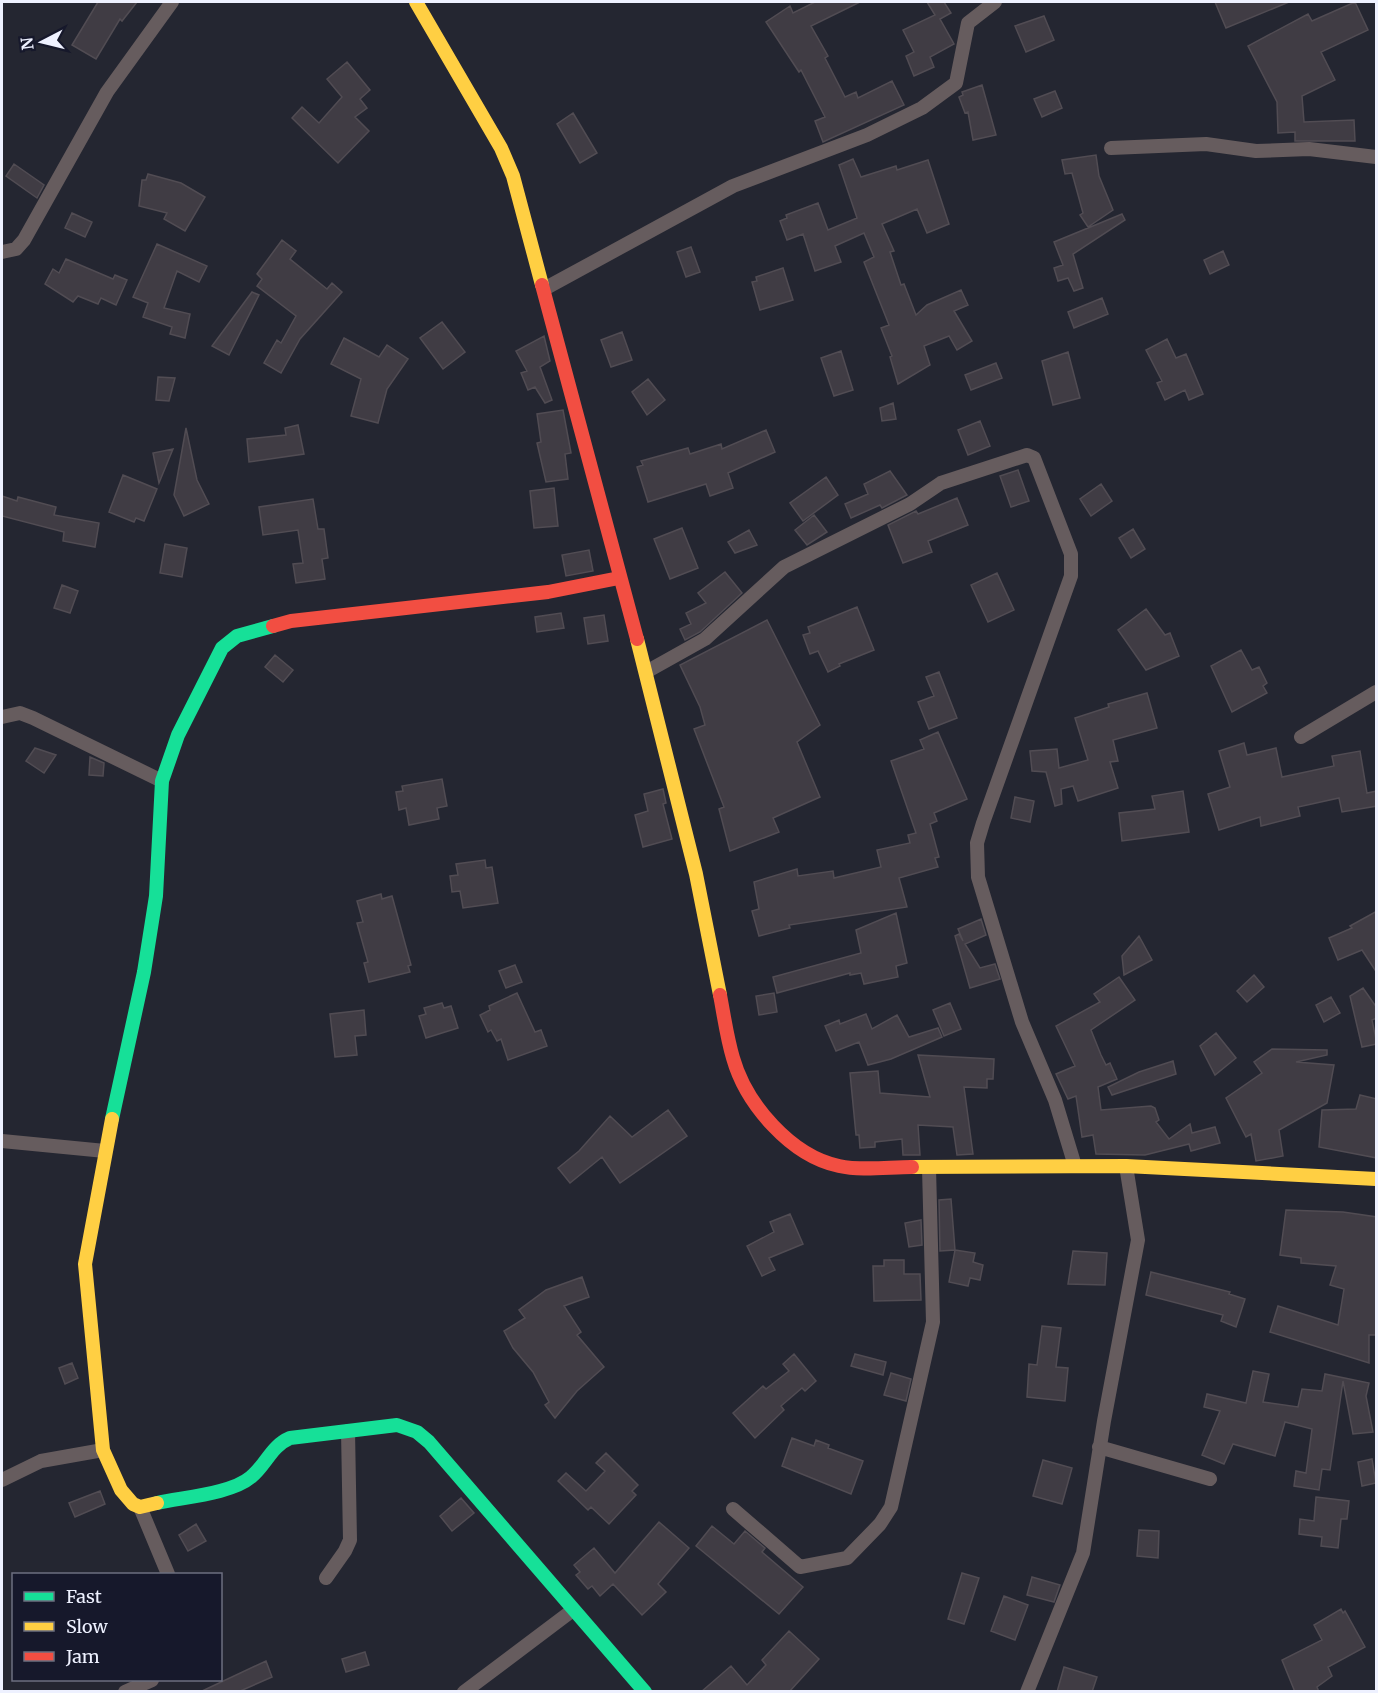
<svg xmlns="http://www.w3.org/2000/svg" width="1378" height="1693" font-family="Merriweather,serif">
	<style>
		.building { fill: #403c44; stroke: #514c53; stroke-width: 1.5 }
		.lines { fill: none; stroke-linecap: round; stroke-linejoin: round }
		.street { stroke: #665c5e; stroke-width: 14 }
		.fast { stroke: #16e098; stroke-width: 14 }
		.slow { stroke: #ffcf43; stroke-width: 14 }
		.jam { stroke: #f24e42; stroke-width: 14 }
	</style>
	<rect width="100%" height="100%" fill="#242631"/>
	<path class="building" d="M98 2H137L122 21 120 19 96 59 72 45Z
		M815 2H860L811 26 828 56 825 58 845 97 856 92 858 98 892 81 904 105 823 142 815 121 825 117 801 70 799 72 766 22 790 6 793 13Z
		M927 2H944L951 13 940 19 954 44 930 57 934 67 914 76 906 56 914 52 903 30 935 15Z
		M1215 2H1289L1226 28Z
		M1355 2 1368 30 1321 52 1335 80 1302 96 1304 122 1354 120 1355 141H1295V132L1278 133 1277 102 1248 46 1308 14 1312 21Z
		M1044 16 1054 40 1026 52 1015 26Z
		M347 62 370 90 360 99 367 108 355 117 369 131 338 163 292 118 302 107 319 123 342 97 327 79Z
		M982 85 996 135 973 140 968 112 965 113 959 97 963 95 962 92Z
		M1055 91 1062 108 1042 117 1034 99Z
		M573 113 597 153 580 163 557 124Z
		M1096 155 1099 176 1113 210 1088 227 1080 215 1083 213 1072 173 1065 174 1062 160Z
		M853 159 861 177 896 166 897 170 928 160 949 224 927 233 917 209 882 224 894 251 890 252 901 285 904 284 916 315 927 305 961 290 968 305 954 311 972 341 957 350 949 336 924 346 930 365 898 384 890 357 892 356 881 328 889 325 864 262 874 257 864 233 835 246 841 262 815 271 803 234 787 240 780 221 787 218 786 215 818 203 828 230 857 218 839 165Z
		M14 164 44 185 37 198 6 176Z
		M148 174 181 183 205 197 185 231 164 219 167 213 139 206 142 180H146Z
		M72 213 92 222 85 237 65 228Z
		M1122 214 1125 220 1073 254 1083 288 1074 291 1068 278 1058 281 1054 268 1063 265 1054 242Z
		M282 240 296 251 290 259 327 289 332 283 342 292 300 339 281 373 264 363 277 340 281 343 296 316 257 286 262 279 257 274Z
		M157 244 207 266 199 282 177 271 164 308 190 314 185 338 170 334 172 327 143 317 148 303 133 297Z
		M691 247 700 272 686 277 677 252Z
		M1223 251 1229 265 1210 274 1204 260Z
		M66 259 113 279 115 275 127 280 116 305 101 298 98 304 78 296 73 302 45 284 53 269 59 273Z
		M783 268 793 300 760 310 752 282 757 281 756 277Z
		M252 292 259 295 229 355 212 346Z
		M1102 298 1108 314 1074 328 1068 312Z
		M442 322 465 352 443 369 420 338Z
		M622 332 632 360 611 367 601 340Z
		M544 336 550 361 540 367 552 400 545 403 535 387 528 390 521 373 527 371 516 351Z
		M344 338 379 357 387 345 408 359 387 389 378 423 351 416 361 379 331 364Z
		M1167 339 1176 358 1186 354 1203 394 1189 400 1185 390 1165 400 1157 383 1162 381 1146 350Z
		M841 351 853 390 834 396 821 358Z
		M1068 352 1080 398 1053 405 1042 361Z
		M996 363 1002 378 971 390 965 375Z
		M158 377 175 378 169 401 156 400Z
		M648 379 665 400 647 415 632 392Z
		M893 403 896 419 882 421 880 408Z
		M563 410 571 453 565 454 568 479 546 482 537 443 541 442 537 414Z
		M980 421 990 446 968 455 958 430Z
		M298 425 304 454 249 462 247 439 286 435 285 428Z
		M186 428 197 480 209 504 184 516 174 495Z
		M766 430 775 452 728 473 733 488 710 496 706 484 648 502 637 467 643 465 641 461 688 448 690 454 721 444 722 449Z
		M173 449 159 483 153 453Z
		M1018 470 1029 501 1011 507 1000 476Z
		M890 471 907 495 882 508 880 505 851 518 845 504 868 494 864 484Z
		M123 475 157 489 144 521 136 518 134 522 109 512Z
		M826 477 838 495 803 521 790 503Z
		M1101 484 1112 501 1091 516 1080 499Z
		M554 488 558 526 534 528 530 491Z
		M2 496 17 501 18 497 56 507 54 515 99 523 95 547 63 541 64 532 2 516Z
		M957 498 968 525 928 541 932 552 903 563 888 525 916 511 918 514Z
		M313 499 318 529H324L328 558 322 559 325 579 296 583 293 564 303 563 298 530 263 535 259 507Z
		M814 515 827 532 807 545 795 530Z
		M682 528 698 568 670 579 654 539Z
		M1133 529 1145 549 1131 558 1119 538Z
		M749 530 757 545 735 553 728 542Z
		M165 544 187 548 182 577 160 573Z
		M589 550 593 571 566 576 562 555Z
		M725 572 742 593 700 632 685 640 680 629 691 624 686 613 706 603 698 593Z
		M997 573 1014 610 988 622 971 585Z
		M62 585 78 591 70 613 54 608Z
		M857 607 874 650 839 664 840 666 828 672 818 651 810 654 803 635 810 633 808 627Z
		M1146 609 1165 635 1170 633 1179 656 1146 670 1118 630Z
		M561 613 564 628 537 632 535 617Z
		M604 615 608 641 588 644 584 618Z
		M767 620 820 725 797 742 820 797 773 818 779 832 730 851 719 809 724 807 694 729 705 725 700 707 680 665Z
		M1241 650 1252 670 1259 667 1267 683 1263 686 1267 693 1232 712 1211 666Z
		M275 655 293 670 283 682 265 667Z
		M939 672 957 718 929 729 918 702 934 696 926 677Z
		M1147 693 1157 728 1113 740 1118 761 1110 762 1118 788 1078 801 1073 786 1061 789 1062 804 1055 806 1046 772 1032 771 1030 751 1057 749 1059 768 1088 760 1075 718 1109 707 1108 704Z
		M938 732 967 799 934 813 937 821 930 824 939 857 935 858 938 867 899 878 907 907 789 925 790 928 759 936 752 911 759 909 754 882 797 869 798 876 833 871 834 878 881 867 877 850 910 843 908 835 916 833 891 761 924 749 920 740Z
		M1244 743 1247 755 1276 748 1282 777 1334 766 1332 756 1360 751 1367 793 1377 791V806L1342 812 1339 798 1298 807 1300 816 1261 826 1260 817 1219 830 1208 794 1230 787 1219 751Z
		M35 748 56 755 44 773 26 761Z
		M90 757 104 763 103 776 89 775Z
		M442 779 447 806 437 808 439 819 409 825 406 808 399 810 396 792 403 791 402 786Z
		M663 789 666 803 663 804 672 839 643 847 635 815 648 811 644 794Z
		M1183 791 1189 832 1122 841 1119 813 1155 809 1152 796Z
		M1015 797 1034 801 1030 822 1011 818Z
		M485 860 486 868 492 867 498 903 463 908 460 891 452 892 450 876 458 875 456 864Z
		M381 894 382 899 392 896 411 965 408 966 410 972 369 982 364 963 368 962 357 923 363 922 357 901Z
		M1377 911V973L1362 950 1338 960 1329 938 1352 928 1350 926Z
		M896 913 907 963 896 966 898 977 864 984 861 973 850 975V973L777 993 773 977 861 953 856 930Z
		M981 919 986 935 965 944 980 968 995 964 1000 979 970 988 955 936 959 934 963 941 958 929Z
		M1139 936 1152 960 1124 975 1122 956Z
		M515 965 522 982 506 988 499 971Z
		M1254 975 1264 987 1247 1002 1237 991Z
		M1119 977 1135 1000 1091 1030 1101 1055 1106 1065 1110 1063 1117 1079 1098 1087 1101 1110 1151 1106 1155 1108 1159 1120 1156 1122 1169 1139 1190 1124 1192 1133 1215 1127 1220 1143 1191 1151 1189 1144 1145 1155 1096 1154 1093 1135 1082 1137 1076 1096 1068 1099 1056 1074 1075 1066 1056 1026 1100 1002 1094 994Z
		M1363 988 1377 1008V1018L1372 1020 1377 1044 1362 1047 1350 996Z
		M517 993 535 1032 541 1030 547 1046 508 1060 501 1039 497 1041 491 1030 488 1032 480 1015 490 1010 489 1006Z
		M774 993 777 1012 759 1015 756 996Z
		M1331 997 1340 1013 1324 1022 1316 1005Z
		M442 1003 444 1008 451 1006 458 1028 426 1038 419 1016 426 1014 424 1008Z
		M950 1003 961 1029 944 1036 933 1010Z
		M364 1010 366 1035 355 1036 357 1055 335 1057 330 1014Z
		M866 1014 872 1029 897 1015 909 1037 938 1028 942 1037 891 1059 868 1065 859 1042 836 1051 825 1026 839 1020 840 1024Z
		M1216 1033 1236 1058 1215 1075 1200 1046Z
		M1272 1049 1327 1050V1055L1296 1062 1334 1065 1327 1103 1279 1130 1283 1156 1256 1161 1251 1134 1246 1137 1226 1098 1262 1073 1254 1062Z
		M918 1055 994 1059 993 1079H987V1088L964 1087 973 1154 957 1155 953 1127 918 1125 920 1155H903L902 1139 875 1142V1147L860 1148 859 1135H856L850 1073 878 1071 880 1093 930 1097Z
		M1173 1061 1176 1074 1112 1095 1108 1087 1139 1072Z
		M1360 1095 1377 1099V1158L1319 1147 1322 1110 1356 1109Z
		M668 1110 687 1136 620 1183 602 1157 570 1183 558 1168 579 1151 610 1116 632 1137Z
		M951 1199 955 1250 940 1251 939 1200Z
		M1286 1210 1343 1212 1377 1217V1335H1369V1363L1270 1332 1278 1306 1338 1325 1344 1289 1330 1285 1336 1266 1301 1263V1258L1280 1255Z
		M790 1214 803 1244 769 1258 775 1270 762 1276 747 1246 774 1232 770 1222Z
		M921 1220 922 1245 909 1247 905 1223Z
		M955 1250 975 1253 973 1262 983 1265 980 1280 970 1278 968 1286 949 1282Z
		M1073 1251 1107 1253 1105 1285 1068 1284Z
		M884 1260H904V1274H920L921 1300 874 1301 873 1266H884Z
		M1151 1272 1230 1292 1229 1294 1245 1299 1236 1327 1221 1321 1223 1315 1146 1295Z
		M582 1277 589 1297 564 1306 581 1332 577 1335 604 1367 577 1391 555 1418 545 1405 549 1402 533 1372 513 1348 504 1331 525 1318 519 1310 546 1290Z
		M1042 1326 1061 1328 1056 1367 1068 1368 1065 1401 1027 1397 1029 1364 1037 1365Z
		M794 1354 816 1381 805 1391 802 1388 781 1406 784 1410 755 1438 733 1413 763 1386 766 1389 789 1371 783 1364Z
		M855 1354 886 1362 883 1375 851 1366Z
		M72 1363 78 1378 65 1384 59 1368Z
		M1253 1371 1269 1374 1263 1402 1298 1407 1302 1389 1322 1391 1325 1374 1369 1383 1366 1396 1373 1432 1353 1434 1343 1381 1330 1470 1322 1469 1319 1490 1294 1486 1296 1471 1306 1473 1312 1429 1285 1422 1275 1456 1233 1444 1224 1464 1202 1455 1220 1411 1204 1407 1207 1394 1246 1403Z
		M891 1373 911 1379 906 1401 884 1395Z
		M792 1438 814 1446 816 1440 829 1445 828 1448 863 1461 851 1494 782 1466Z
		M606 1453 638 1485 632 1491 636 1495 609 1524 591 1507 588 1510 558 1481 566 1473 586 1491 605 1471 596 1463Z
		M1372 1459 1376 1483 1362 1486 1358 1462Z
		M1043 1460 1072 1468 1062 1504 1033 1496Z
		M100 1491 105 1504 75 1517 69 1503Z
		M1316 1497 1349 1501 1347 1519H1341L1338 1548 1321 1546 1322 1537 1299 1534 1300 1519 1314 1521Z
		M461 1498 474 1513 452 1531 440 1516Z
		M659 1522 689 1548 658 1584 666 1592 642 1615 613 1584 600 1596 592 1586 588 1589 576 1575 580 1572 574 1565 594 1548 615 1573Z
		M196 1524 206 1541 188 1551 179 1535Z
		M712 1526 734 1544 745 1531 765 1548 762 1552 803 1587 779 1614 696 1546Z
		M1139 1530 1159 1531 1158 1558 1137 1556Z
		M962 1573 979 1578 964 1624 948 1619Z
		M1032 1577 1060 1585 1054 1602 1027 1595Z
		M1004 1596 1028 1605 1015 1640 991 1631Z
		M1341 1609 1343 1613 1345 1611 1365 1647 1328 1667 1332 1676 1317 1687 1319 1692H1295L1282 1660 1322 1640 1314 1625Z
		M789 1631 819 1659 789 1692H701L731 1666 747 1685 766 1665 762 1660Z
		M365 1652 369 1665 346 1672 342 1659Z
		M266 1661 272 1677 238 1692H200Z
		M1064 1667 1097 1677 1092 1692H1057Z"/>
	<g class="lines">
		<path class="street" d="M1111 148 1206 144 1256 151 1309 149 1376 157
			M2 252 16 249 24 240 107 92 172 2
			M544 289 733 186 867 135 922 108 956 83 968 23 995 2
			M646 672 705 639 784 567 910 504 941 483 1027 455 1034 458 1071 554V576L983 823 977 843 978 877 1022 1022 1055 1100 1075 1166
			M2 717 20 713 33 718 162 781
			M1301 737 1376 692
			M2 1141 105 1151
			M1099 1447 1210 1479
			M2 1480 41 1461 103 1450
			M140 1507 168 1574
			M733 1509 800 1567 847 1558 880 1524 891 1507 933 1322 929 1168
			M326 1578 345 1551 350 1540 348 1431
			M125 1692 152 1680
			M464 1692 573 1610
			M1027 1692 1083 1553 1104 1421 1138 1240 1126 1166"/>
		<path class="fast" d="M112 1119 144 972 156 896 162 781 178 735 222 648 237 636 273 626
			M157 1503C183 1497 231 1494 251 1477 266 1465 271 1446 290 1438L397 1425 417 1432 429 1442 645 1692"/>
		<path class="slow" d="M416 2 501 148 513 176 542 285
			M637 639 696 874 720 995
			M112 1119 85 1264 103 1450 121 1490 133 1504 140 1507 157 1503
			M912 1167 1126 1166 1376 1179"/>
		<path class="jam" d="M542 285 637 639
			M273 626 291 621 548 592 619 578
			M720 995C724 1016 727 1038 733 1058 746 1104 791 1156 839 1166 861 1171 889 1167 912 1167"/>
	</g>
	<rect width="1378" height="1693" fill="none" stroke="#eef1ff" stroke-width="6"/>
	<rect x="12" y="1573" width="210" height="108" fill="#16182b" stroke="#6c6f80" stroke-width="1.5"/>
	<rect x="24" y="1592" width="30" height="9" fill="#16e098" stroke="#6c6f80" stroke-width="1.5"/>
	<text x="66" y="1603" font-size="18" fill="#eef1ff">Fast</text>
	<rect x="24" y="1622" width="30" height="9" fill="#ffcf43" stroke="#6c6f80" stroke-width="1.5"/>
	<text x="66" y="1633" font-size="18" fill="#eef1ff">Slow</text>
	<rect x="24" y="1652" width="30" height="9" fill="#f24e42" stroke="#6c6f80" stroke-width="1.5"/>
	<text x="66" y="1663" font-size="18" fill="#eef1ff">Jam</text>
	<g transform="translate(42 42) rotate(263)" stroke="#16182b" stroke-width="4.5" paint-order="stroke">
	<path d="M0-4.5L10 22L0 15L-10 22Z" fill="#eef1ff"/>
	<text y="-9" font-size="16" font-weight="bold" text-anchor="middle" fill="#eef1ff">N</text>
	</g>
</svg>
